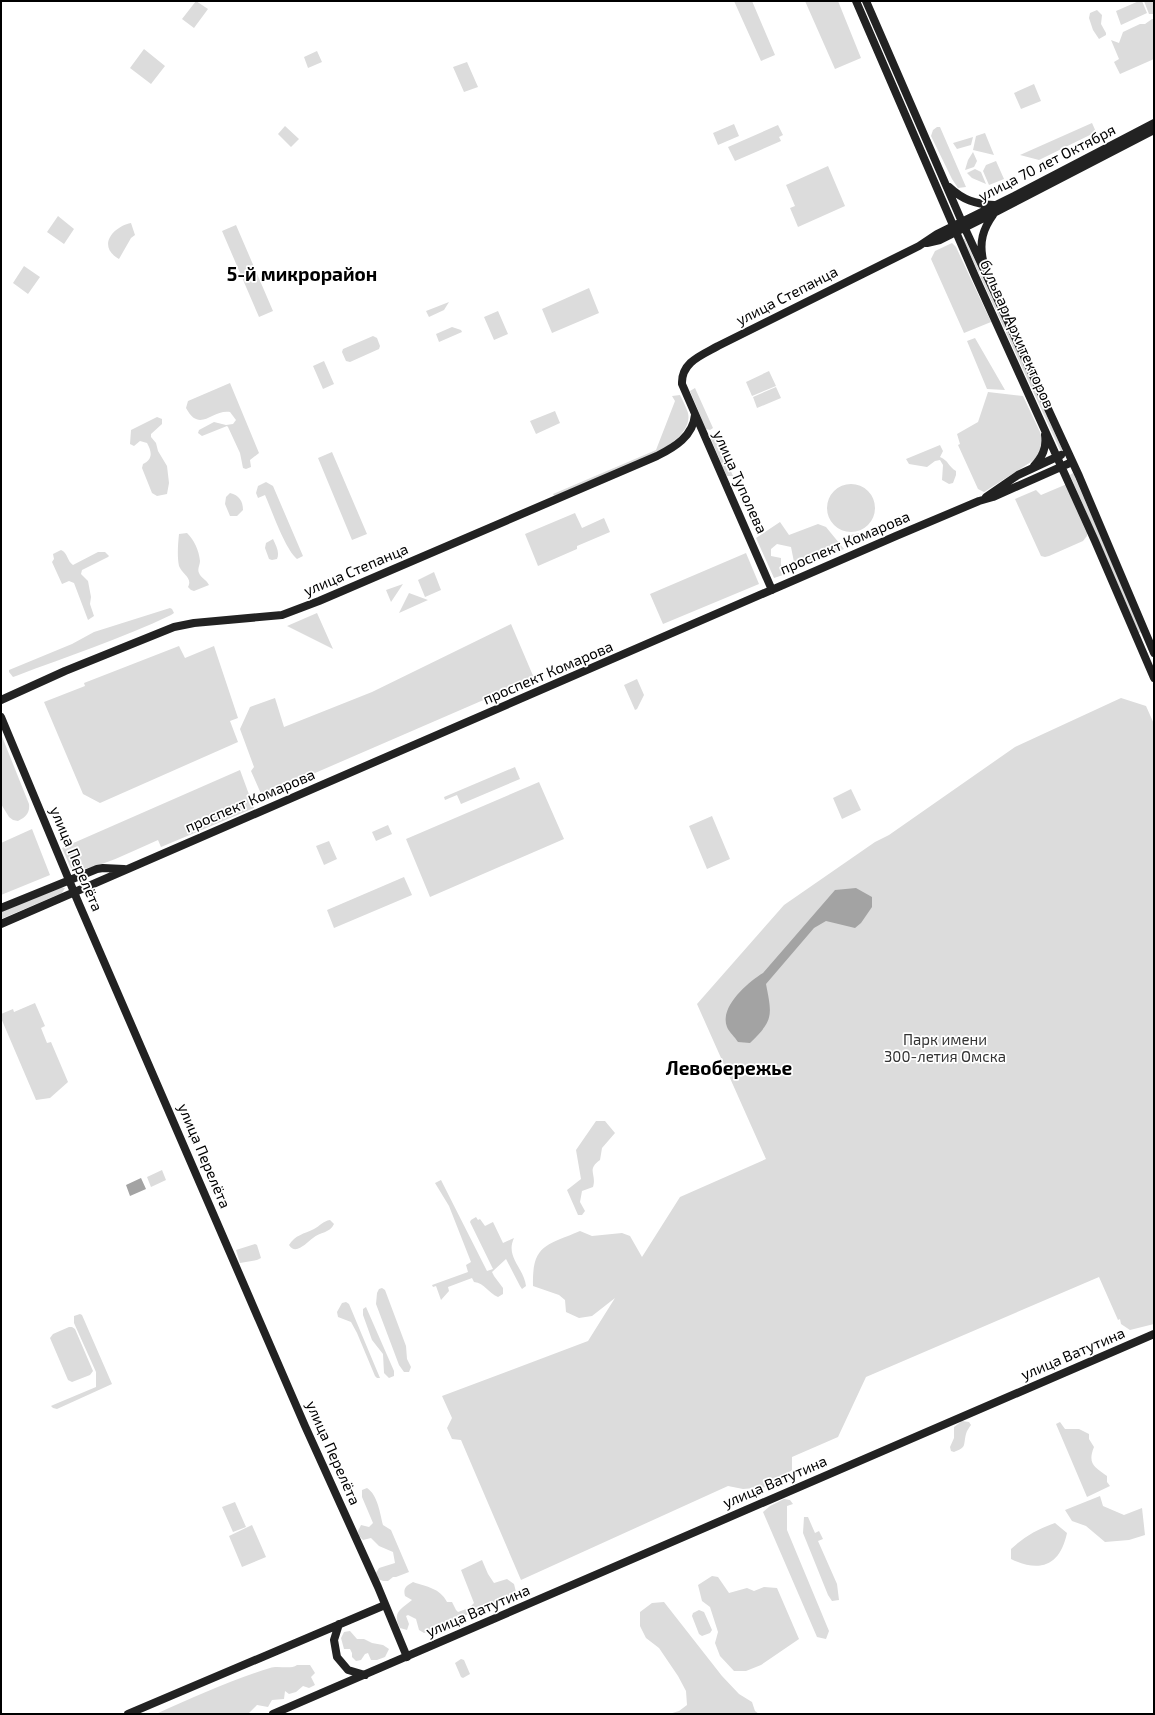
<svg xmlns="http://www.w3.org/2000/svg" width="1155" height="1715" font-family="'Exo 2',sans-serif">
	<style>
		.green { fill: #dcdcdc }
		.water { fill: #a3a3a3 }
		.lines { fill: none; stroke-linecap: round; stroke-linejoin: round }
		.secondary { stroke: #222; stroke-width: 8 }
		.labels { text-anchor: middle; stroke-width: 3.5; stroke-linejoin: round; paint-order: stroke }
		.street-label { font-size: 15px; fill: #000; stroke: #fff }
		.park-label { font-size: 15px; fill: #333; stroke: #fff }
		.district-label { font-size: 19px; font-weight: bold; fill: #000; stroke: #fff }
	</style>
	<rect width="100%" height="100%" fill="#fff"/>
	<path class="green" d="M196 1 208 9 194 28 182 19Z
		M734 1H752L775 55 761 61Z
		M805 1H838L861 58 835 69Z
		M1139 1H1142L1147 13 1121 25 1116 11Z
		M1144 1H1154V14H1149Z
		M1097 10 1102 15 1101 24 1106 33V35L1099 39 1093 30 1089 18 1090 13Z
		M1152 19H1154V59L1120 74 1114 62 1119 59 1111 40 1119 43 1123 32 1140 24H1145Z
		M144 49 165 66 151 84 130 68Z
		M317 51 322 62 308 68 304 57Z
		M467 62 478 87 464 92 453 67Z
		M1034 84 1041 101 1021 109 1014 93Z
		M1092 123 1096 132 1039 160 1020 155Z
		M734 124 739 136 718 145 713 133Z
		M778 125 783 135 779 137 781 141 735 161 728 147Z
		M285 126 299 139 291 147 278 134Z
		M937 127H940L966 187 958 188 952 179 931 136 933 130Z
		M985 133 994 155 973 150 976 136Z
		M973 137 971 145 957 149 953 143Z
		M973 152 977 161 974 167 965 170 968 160Z
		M996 161 1004 179 989 185 983 171 986 165Z
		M828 166 845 206 798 227 790 208 795 206 786 185Z
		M975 169 981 172 986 184 972 178 967 173Z
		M58 216 74 229 64 244 47 232Z
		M131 223 135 235 131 238 119 259C97 247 112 227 131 223Z
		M236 225 273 311 259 317 222 231Z
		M963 239H965L1063 451 1061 452Z
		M952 243 956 247 991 322 964 333 931 259 935 251Z
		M24 266 40 277 28 294 13 283Z
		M589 288 599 313 552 333 542 309Z
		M449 302 444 310 429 317 426 311Z
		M498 311 508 334 494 340 484 317Z
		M452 327 461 330 462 332 439 342 436 334Z
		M373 336 377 338 380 346 379 349 350 362 346 361 342 352 343 349Z
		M975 338 1005 390 987 389 967 341Z
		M324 361 334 384 323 389 313 366Z
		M769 371 776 386 752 396 746 382Z
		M230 383 259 453 250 460 251 467 246 469 243 468 240 453 228 427 227 426 202 436 198 433 199 430 214 422 226 425 233 424 236 420 230 412C212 409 200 434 186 408L188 401Z
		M776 387 781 398 757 408 753 397Z
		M695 388 713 428 710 430 706 429 690 391Z
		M988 392 1023 396 1040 432 1042 439 1040 451 1034 460 984 492 978 489 958 445 960 444 957 434 978 422Z
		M680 395C683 401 686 407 688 413 692 431 670 445 657 453L554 496 553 494 656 450 675 401 672 396Z
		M555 411 560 423 536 434 530 421Z
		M157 417 162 419V424L151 434V437L156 443 158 451 167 466 169 483 167 494 157 496 152 493 142 468 143 464C153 459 152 452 147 443L140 441 134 446 130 444 131 430Z
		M715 435 733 476H727L725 472 710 437Z
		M940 445 943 451 940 457C949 461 948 466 956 471V475L953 483 949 484 942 480 943 465 940 460 935 461 927 467 909 464 906 459Z
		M332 452 367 534 352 540 318 458Z
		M1073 473 1142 632 1139 633 1070 475Z
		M266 482 273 486 303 556 297 559C285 549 272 511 265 495L258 498 256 493 258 486Z
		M1067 484 1087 531V536L1083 541 1049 556 1045 557 1041 556 1015 499 1036 490 1041 495Z
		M827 508a24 24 0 1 1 48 0a24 24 0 1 1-48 0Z
		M230 493C239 495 243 501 243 510L237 516H230L225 504 226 497Z
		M575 513 582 528 604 518 610 532 577 546V549L538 566 525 534Z
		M780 522 789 535 818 524 826 527 844 549 806 565 794 562 791 547 777 544 771 549V556L781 558V565L786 574 774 578 756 538Z
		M187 533C194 540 199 550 200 561 200 565 197 569 199 573 201 578 206 579 209 585L194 591 191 590 188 587C193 578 182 574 179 566 177 556 178 544 179 534Z
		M859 533 865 535 866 539 856 544 847 538 851 535Z
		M273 539C276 546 280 552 277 559L272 560 269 559 265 548 266 543Z
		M61 550C68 553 67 561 73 565L98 552H105L109 556 108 557 82 570 81 574 88 581 91 597 90 604 94 616 88 620 74 583 69 581 62 584 52 562 54 559 53 554Z
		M746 553 759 584 663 624 650 594Z
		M434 572 441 590 425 597 418 580Z
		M403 584 391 602 386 590Z
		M409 593 428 600 399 613Z
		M170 608 172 609 174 613 171 615C121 639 68 656 16 676L13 677 9 672V670L72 644 94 632Z
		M317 613 333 649 287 626Z
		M511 624 534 678 262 796 251 771 254 767 240 729 250 707 275 698 284 727 372 692Z
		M179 646 185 658 214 646 238 718 230 721 238 742 100 803 83 794 44 702 85 686 84 683Z
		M637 679 644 695 637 709 635 710 624 685Z
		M1121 698 1146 706 1154 724V1324L1130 1330 1121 1324 1120 1319 1118 1320 1099 1277 866 1377 838 1437 792 1457V1470L767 1487 743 1489 728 1486 521 1580 461 1440 452 1439 447 1428 452 1418 442 1396 588 1341 615 1298 592 1316 579 1318 566 1312 565 1300 559 1295 533 1286C532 1245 545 1246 580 1231L592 1236 622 1233 630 1236 642 1257 680 1197 766 1159 697 1004 784 905 875 842 889 835 1015 747Z
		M1 734 29 804C30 813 26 817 18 821L13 820 9 817 1 804Z
		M515 767 520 779 461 804 457 795 445 800 444 797Z
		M240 770 254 808 161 847 158 840C130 852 101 868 72 871L62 848Z
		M539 782 564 839 430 897 406 839Z
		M851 789 861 810 842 819 833 798Z
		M712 816 730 859 707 869 689 826Z
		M388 825 392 834 376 841 372 832Z
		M32 829 50 875 1 895V843Z
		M329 841 337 859 324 865 316 846Z
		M404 877 412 895 334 928 327 910Z
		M60 887 65 888 62 893 1 919V912Z
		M35 1003 45 1026 41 1028 47 1043 51 1042 68 1082 50 1098 36 1100 1 1018V1014L13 1009 14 1012Z
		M596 1121H605L615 1133 602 1148 600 1160C586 1170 597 1174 593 1187L582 1191 580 1202 585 1211 582 1215H578L567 1190 581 1179 576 1150Z
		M162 1170 166 1180 151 1187 147 1177Z
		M441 1180 487 1271 493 1269 470 1222 471 1220 476 1217 478 1220 480 1219 485 1226 493 1222 503 1243 514 1238C505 1257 524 1268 526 1286L522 1289 520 1286 506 1259 492 1272 494 1276 503 1288V1294L498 1297C488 1293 485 1283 474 1282L472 1278 448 1287 449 1291 441 1300 436 1286 433 1287 432 1285 468 1272 466 1265 471 1262 449 1206 435 1183Z
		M330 1220 334 1224C330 1233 320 1232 313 1238 307 1242 296 1256 289 1245 295 1235 304 1234 314 1229 320 1226 323 1221 330 1220Z
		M255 1244 257 1245 261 1258 257 1260 240 1263 236 1250Z
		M382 1288 385 1290 406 1346 407 1359 411 1367 409 1372H404L399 1365 376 1304 377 1293 379 1289Z
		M346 1302 349 1304 380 1378H377L375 1376 357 1333 351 1322 338 1317 337 1312 342 1303Z
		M366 1307 394 1371V1376L389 1378 384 1373 383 1354 372 1340 363 1315V1309Z
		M80 1314 82 1315 112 1384 57 1409 53 1408 51 1406 53 1405 96 1387V1372L74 1323V1316Z
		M69 1327H72L75 1329 93 1371 90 1375 72 1382 68 1380 50 1338 53 1334Z
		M962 1421 969 1422 971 1425C969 1428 967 1430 966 1434 963 1446 967 1447 954 1452L951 1451 950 1447 954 1438V1427Z
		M1060 1422 1065 1429H1079L1089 1434V1439L1094 1447C1087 1464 1095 1467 1107 1476V1482L1110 1486 1087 1497 1056 1424Z
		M367 1488C378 1495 380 1514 383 1525L391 1530 409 1572 396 1577H393L388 1581H383L378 1579 376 1573 379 1568 395 1563 393 1552 379 1546 371 1538 363 1540 359 1536 358 1531 361 1525 369 1527 373 1523 362 1497V1490Z
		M1100 1496 1103 1506 1124 1515 1142 1508 1145 1535 1129 1540 1105 1542 1086 1526 1072 1521 1065 1510Z
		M784 1499 790 1500 793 1504 787 1506V1530L829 1631 826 1639 817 1637 763 1512 770 1506Z
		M235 1502 246 1527 233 1532 222 1507Z
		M804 1517H808L815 1533 819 1531 823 1539 818 1541 837 1584 839 1600 832 1601 828 1595 803 1533Z
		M1055 1523 1067 1533C1060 1566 1040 1573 1011 1559V1549C1025 1536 1038 1529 1055 1523Z
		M252 1525 266 1557 242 1567 229 1536Z
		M482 1560 488 1574 494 1583 507 1579 514 1584 516 1592 509 1597 424 1633 419 1630 416 1619 408 1615 406 1616 409 1624 407 1630 400 1628C392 1612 400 1610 412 1600L405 1596C403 1588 406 1586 413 1582 427 1587 440 1588 447 1602H452L456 1610 458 1612 469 1608 474 1603 461 1570Z
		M712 1576 718 1577 729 1593 747 1588 754 1591 764 1587 777 1588 799 1639 761 1665 746 1671H734L720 1656 715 1643 718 1632 710 1607 702 1601 698 1585Z
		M664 1602 722 1676 739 1694 752 1702 755 1711 759 1714H669L679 1711 687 1705 686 1691 678 1676 659 1648 646 1638 640 1626V1612L652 1603Z
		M699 1610 704 1612 712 1630 710 1633 702 1636 699 1634 692 1616 693 1613Z
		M350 1631 357 1639H364L372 1643 383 1645 389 1649 385 1657 377 1660H371L368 1653 365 1654 361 1660 356 1661 352 1657V1653L350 1649H344L341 1638 344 1632Z
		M461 1659 464 1660 470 1674 463 1678 461 1677 455 1663Z
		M297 1665H310L315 1673 311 1677 315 1685 309 1688 303 1686 296 1692 289 1694 285 1691 284 1699 272 1700 268 1707 257 1705 248 1714H156C194 1697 231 1680 270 1668 278 1665 290 1670 297 1665Z"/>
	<path class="water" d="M856 888 872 897V907L861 923 855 928 826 921 814 928 766 984C772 1015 774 1020 750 1043L738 1042C735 1037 729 1032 727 1027 719 1007 748 982 763 973L835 890Z
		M141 1178 146 1189 130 1196 126 1185Z"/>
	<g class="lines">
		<path class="secondary" d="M856 1 975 276 1095 541 1154 678
			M866 1 962 222 1079 476 1154 653
			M949 187C963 200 975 204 994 205
			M927 243 940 240 994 213 1154 130
			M983 260C979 242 983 229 993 215
			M1034 466C1042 457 1047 448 1045 435
			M986 497 1018 475 1061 455
			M772 590 682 384C681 362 702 355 718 346L919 246 937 234 1014 196 1154 123
			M1 700 65 671 174 627 194 623 282 615 319 601 657 456C675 447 693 436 695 415
			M1 717 79 904 305 1426 378 1587 407 1657
			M1 908 97 869 103 868 124 869
			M1 924 896 536 979 501 993 497 1072 462
			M339 1624 334 1640 337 1657 348 1670 365 1675
			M128 1714 385 1605
			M273 1714 1154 1334"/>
	</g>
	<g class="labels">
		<g class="street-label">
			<text transform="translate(1047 163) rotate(-27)" y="5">улица 70 лет Октября</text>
			<text transform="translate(787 296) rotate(-27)" y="5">улица Степанца</text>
			<text transform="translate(1017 334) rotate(66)" y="5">бульвар Архитекторов</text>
			<text transform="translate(740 482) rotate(66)" y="5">улица Туполева</text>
			<text transform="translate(845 543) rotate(-23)" y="5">проспект Комарова</text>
			<text transform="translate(356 570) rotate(-23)" y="5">улица Степанца</text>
			<text transform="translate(548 673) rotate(-23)" y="5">проспект Комарова</text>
			<text transform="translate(250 801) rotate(-23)" y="5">проспект Комарова</text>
			<text transform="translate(76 859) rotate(67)" y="5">улица Перелёта</text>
			<text transform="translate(204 1156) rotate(67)" y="5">улица Перелёта</text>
			<text transform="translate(1073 1354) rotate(-23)" y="5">улица Ватутина</text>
			<text transform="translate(333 1453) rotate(66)" y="5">улица Перелёта</text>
			<text transform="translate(775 1482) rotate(-23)" y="5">улица Ватутина</text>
			<text transform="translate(478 1611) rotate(-23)" y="5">улица Ватутина</text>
		</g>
		<g class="park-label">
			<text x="945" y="1045">Парк имени<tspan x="945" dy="17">300-летия Омска</tspan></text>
		</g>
		<g class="district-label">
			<text x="302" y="281">5-й микрорайон</text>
			<text x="729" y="1075">Левобережье</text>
		</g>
	</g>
	<rect width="1155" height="1715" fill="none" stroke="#000000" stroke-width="4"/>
</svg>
